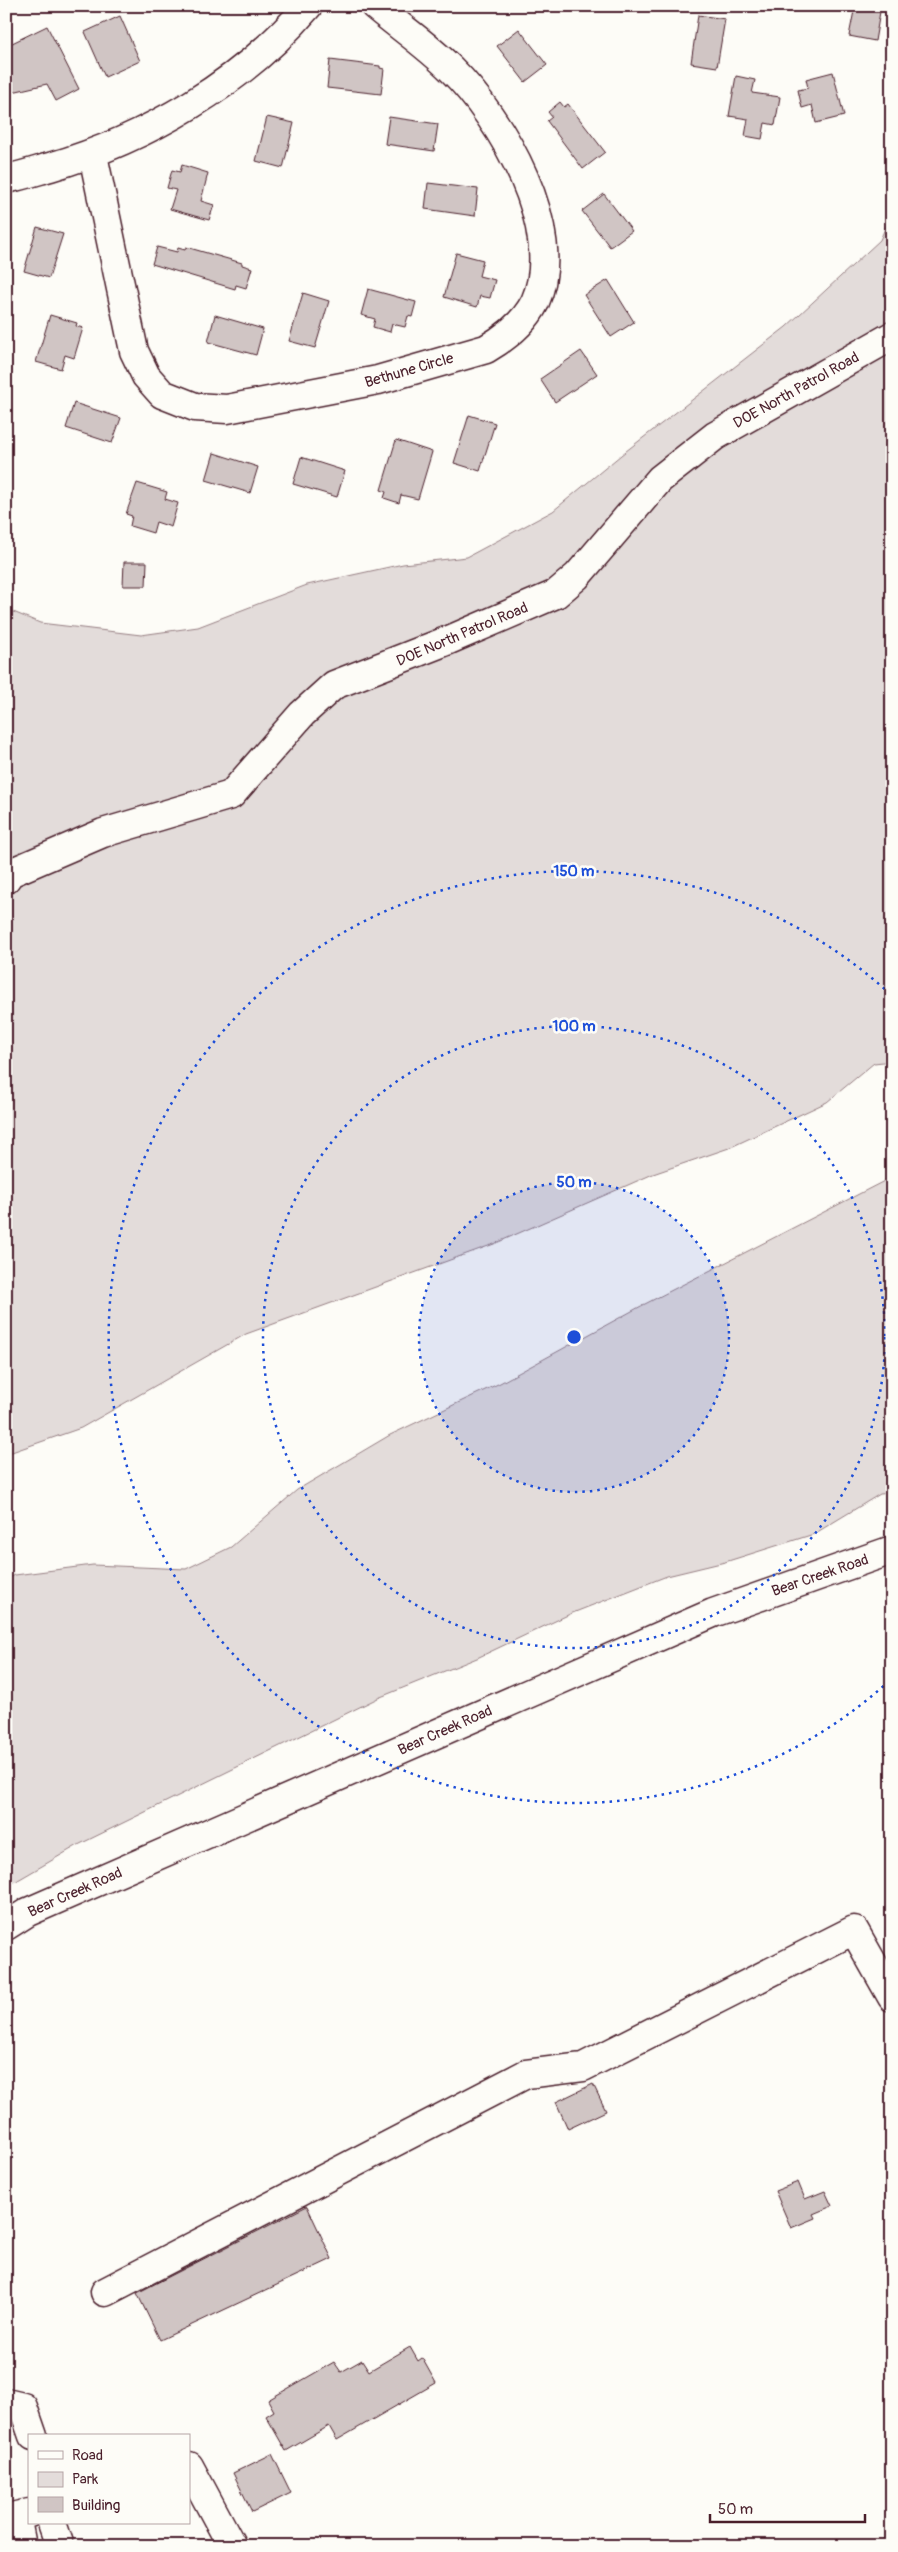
<svg xmlns="http://www.w3.org/2000/svg" width="898" height="2552" font-family="Pangolin,sans-serif">
	<style>
		.green { fill: #e3dcda; stroke: #967e82 }
		.building { fill: #d0c5c4; stroke: #4a1f2b }
		.lines { fill: none; stroke-linecap: round; stroke-linejoin: round }
		.minor-casing { stroke: #4a1f2b; stroke-width: 31 }
		.minor { stroke: #fdfcf7; stroke-width: 28 }
		.ring { fill: none; stroke: #1d4ed8; stroke-width: 2.5; stroke-dasharray: 2.5 5 }
		.labels { text-anchor: middle; stroke-width: 5; stroke-linejoin: round; paint-order: stroke }
		.street-label { font-size: 15px; fill: #4a1f2b; stroke: #fdfcf7 }
		.centre { fill: #1d4ed8; stroke: #fdfcf7; stroke-width: 2.5 }
		.ring-label { font-size: 15px; text-anchor: middle; font-weight: bold; fill: #1d4ed8; stroke: #fdfcf7; stroke-width: 5; stroke-linejoin: round; paint-order: stroke }
	</style>
	<rect width="100%" height="100%" fill="#fdfcf7"/>
	<filter id="ink" filterUnits="userSpaceOnUse"><feTurbulence type="fractalNoise" baseFrequency=".02" numOctaves="2"/><feDisplacementMap in="SourceGraphic" scale="10" xChannelSelector="R" yChannelSelector="G"/><feConvolveMatrix kernelMatrix="1 2 1 2 8 2 1 2 1" color-interpolation-filters="sRGB"/></filter>
	<g filter="url(#ink)">
		<path class="green" d="M892 212V1061L874 1063 827 1102 729 1148 653 1174 494 1244 246 1334 81 1428 6 1454V609L40 623 141 635 198 627 307 585 403 564 467 557 553 511 621 455 786 327 880 240Z
			M892 1177V1493L880 1494 814 1534 725 1562 667 1576 570 1614 477 1658 378 1698 80 1844 6 1887V1580L15 1575 93 1565 186 1569 231 1547 297 1490 390 1435 500 1383 643 1305Z"/>
		<path class="building" d="M855 6H881L875 41 849 36Z
			M698 15 725 19 717 67 691 63Z
			M120 16 140 61 105 77 85 32Z
			M47 26 79 89 56 101 47 84 8 93 6 46Z
			M519 29 547 65 525 82 497 46Z
			M330 60 380 66V68L384 69 381 94 327 88Z
			M833 72 844 116 816 123 812 105 802 108 798 90 808 88 806 79Z
			M736 76 755 80 752 93 780 97 775 125 765 123 762 139 745 136 748 119 729 116Z
			M560 102 564 107 568 104 605 152 583 169 547 121 552 117 548 112Z
			M267 117 294 123 283 168 256 161Z
			M389 117 438 124 434 151 385 144Z
			M182 165 208 173 201 201 214 205 209 220 170 209 176 190 167 188 172 170 180 172Z
			M428 183 478 189 475 216 425 209Z
			M604 194 632 231 610 247 582 211Z
			M37 227 63 234 49 278 24 271Z
			M157 247 177 252 178 248 185 250 186 247 242 263V265L252 268 246 288 236 285 235 289 152 264Z
			M456 253 483 260 479 276 495 280 490 298 480 296 477 307 444 297Z
			M608 280 634 322 611 337 584 295Z
			M368 289 416 302 412 317 408 316 405 327 392 324 390 332 373 327 375 319 361 315Z
			M303 293 329 301 315 348 289 341Z
			M50 315 77 323 76 326 83 328 74 358 65 355 61 369 36 362Z
			M215 315 263 329 256 355 208 342Z
			M581 351 597 374 555 402 540 379Z
			M74 403 121 418 112 443 66 428Z
			M469 415 495 423 480 471 454 463Z
			M396 440 432 452 418 499 401 495 399 503 384 498 386 492 381 490Z
			M214 453 258 467 250 493 206 480Z
			M301 457 345 471 337 497 293 484Z
			M137 483 167 492 165 499 178 503 171 527 156 522 153 533 130 526 132 516 126 514Z
			M124 562H147L146 586H123Z
			M593 2084 606 2111 568 2129 556 2102Z
			M798 2182 805 2199 825 2191 832 2206 813 2214 815 2218 791 2228 775 2191Z
			M307 2206 332 2259 160 2340 137 2293Z
			M410 2347 418 2361 422 2358 436 2383 337 2440 329 2426 286 2451 266 2416 274 2411 268 2400 334 2362 341 2372 362 2360 369 2371Z
			M272 2454 291 2493 252 2512 233 2473Z"/>
		<g class="lines">
			<g class="minor-casing">
				<path id="minor" d="M93 155 134 351 146 376 162 394 195 407 227 409 378 380 486 349C505 338 525 322 535 302 567 230 501 118 451 69 428 46 400 27 375 6
					M6 179C21 176 36 171 50 167 146 139 243 83 308 6
					M6 879 10 873 103 833 231 795 302 714 334 685 449 640 556 594 577 576 660 479 715 436 892 336
					M6 1926 28 1912 713 1613 892 1550
					M105 2292 526 2074 583 2067 854 1930 892 1997
					M6 2403 23 2407 33 2436
					M189 2466 232 2546
					M52 2523 60 2546
					M22 2546 16 2516 29 2513"/>
			</g>
			<use href="#minor" class="minor"/>
		</g>
	</g>
	<circle cx="574" cy="1337" r="155" fill="#1d4ed8" fill-opacity=".12"/>
	<g class="ring">
		<circle cx="574" cy="1337" r="155"/>
		<circle cx="574" cy="1337" r="311"/>
		<path d="M889 1681A466 466 0 1 1 889 993"/>
	</g>
	<g class="labels">
		<g class="street-label">
			<text transform="translate(409 370) rotate(-16)" y="5">Bethune Circle</text>
			<text transform="translate(796 390) rotate(-29)" y="5">DOE North Patrol Road</text>
			<text transform="translate(462 634) rotate(-23)" y="5">DOE North Patrol Road</text>
			<text transform="translate(820 1575) rotate(-19)" y="5">Bear Creek Road</text>
			<text transform="translate(445 1730) rotate(-24)" y="5">Bear Creek Road</text>
			<text transform="translate(75 1892) rotate(-24)" y="5">Bear Creek Road</text>
		</g>
	</g>
	<circle cx="574" cy="1337" r="8" class="centre"/>
	<g class="ring-label">
		<text x="574" y="876">150 m</text>
		<text x="574" y="1031">100 m</text>
		<text x="574" y="1187">50 m</text>
	</g>
	<rect width="898" height="2552" fill="none" stroke="#fdfcf7" stroke-width="25"/>
	<rect x="12" y="12" width="873" height="2527" fill="none" stroke="#4a1f2b" stroke-width="2" filter="url(#ink)"/>
	<rect x="28" y="2434" width="162" height="90" fill="#fdfcf7" stroke="#b5a4a5"/>
	<rect x="38" y="2451" width="25" height="8" fill="#fdfcf7" stroke="#b5a4a5"/>
	<text x="72" y="2460" font-size="15" fill="#4a1f2b">Road</text>
	<rect x="38" y="2472" width="25" height="15" fill="#e3dcda" stroke="#b5a4a5"/>
	<text x="72" y="2484" font-size="15" fill="#4a1f2b">Park</text>
	<rect x="38" y="2497" width="25" height="15" fill="#d0c5c4" stroke="#b5a4a5"/>
	<text x="72" y="2510" font-size="15" fill="#4a1f2b">Building</text>
	<path d="M710 2514v8h155v-8" fill="none" stroke="#4a1f2b" stroke-width="2.5"/>
	<text x="718" y="2514" font-size="15" fill="#4a1f2b" stroke="#fdfcf7" stroke-width="4" paint-order="stroke">50 m</text>
</svg>
